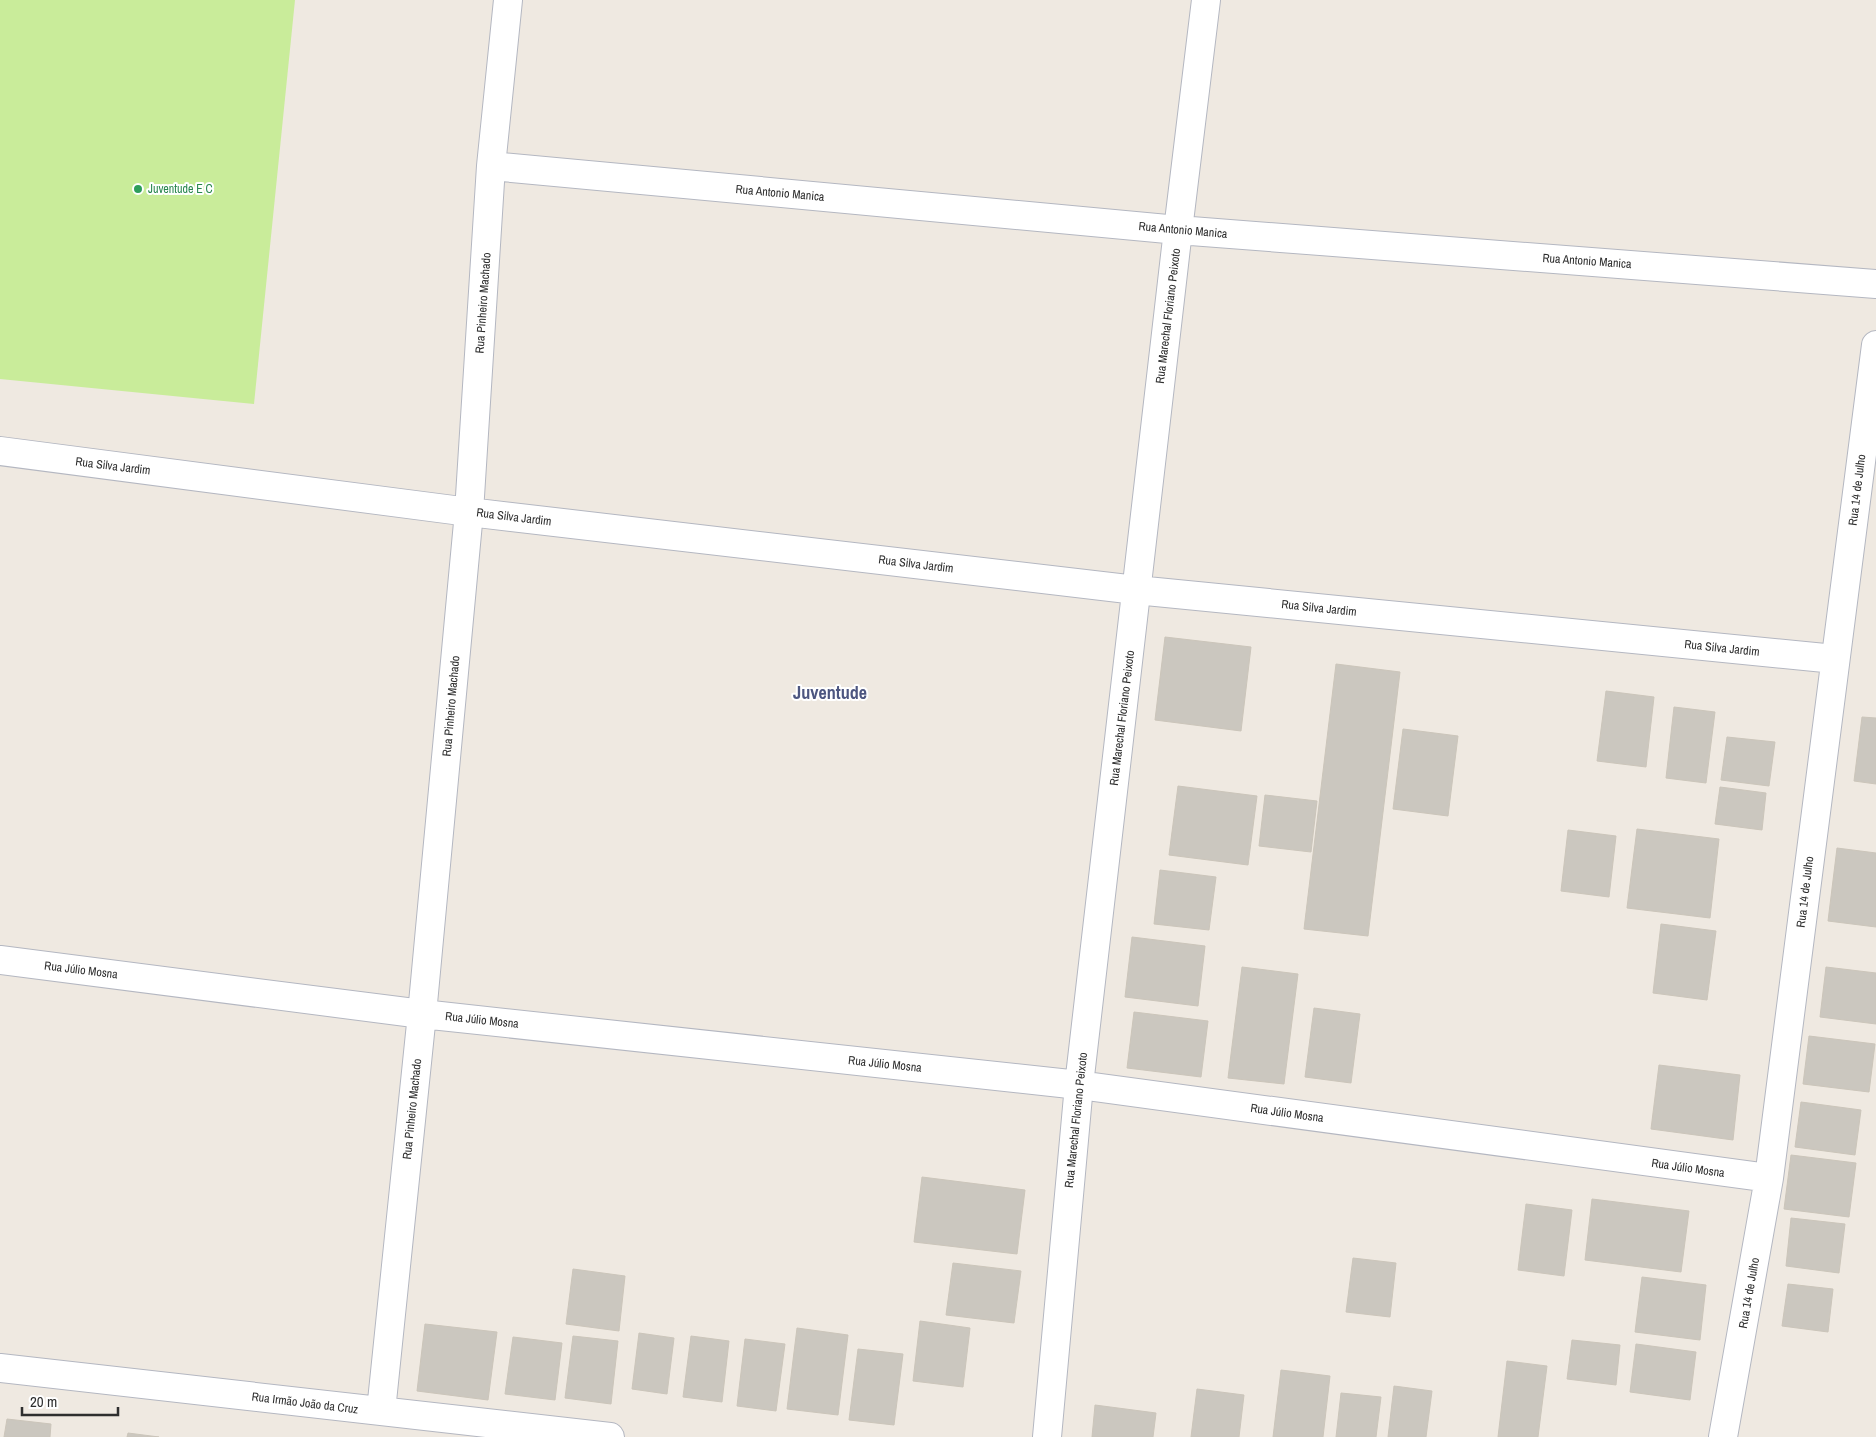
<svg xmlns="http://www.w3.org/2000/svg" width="1876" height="1437" font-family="'Archivo Narrow',sans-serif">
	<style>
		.pitch { fill: #c9ec9a }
		.building { fill: #cbc7bf; stroke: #cbc5ba }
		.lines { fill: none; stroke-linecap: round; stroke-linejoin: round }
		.minor-casing { stroke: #b4b7c1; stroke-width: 30 }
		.minor { stroke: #fff; stroke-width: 28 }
		.leisure-dot { fill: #2e9e5b; stroke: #fff; stroke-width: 2 }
		.labels { text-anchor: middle; stroke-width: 4; stroke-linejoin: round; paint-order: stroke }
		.leisure-label { font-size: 12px; fill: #27864d; stroke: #fff; text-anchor: start }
		.street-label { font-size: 12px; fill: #2e2e2e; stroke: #fff }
		.district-label { font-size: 18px; font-weight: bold; fill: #4d5680; stroke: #fff }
	</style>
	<rect width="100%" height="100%" fill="#efe9e1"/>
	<path class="pitch" d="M0 0H295L254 404 0 379Z"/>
	<path class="building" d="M1165 637 1251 647 1241 731 1155 720Z
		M1336 664 1400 672 1368 936 1304 929Z
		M1606 691 1654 697 1646 767 1597 761Z
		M1674 707 1715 712 1706 783 1666 778Z
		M1862 717 1876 718V784L1854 781Z
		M1403 729 1458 736 1448 816 1393 809Z
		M1727 737 1775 742 1769 786 1721 780Z
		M1178 786 1257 796 1248 865 1169 855Z
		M1720 787 1766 793 1762 830 1715 824Z
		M1265 795 1317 801 1311 852 1259 846Z
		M1637 829 1719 839 1710 918 1627 908Z
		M1568 830 1616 836 1609 897 1561 891Z
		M1837 848 1876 853V927L1828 921Z
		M1160 870 1216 877 1209 930 1154 924Z
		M1661 924 1716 931 1707 1000 1653 993Z
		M1132 937 1205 946 1198 1006 1125 997Z
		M1242 967 1298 974 1284 1084 1228 1078Z
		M1826 967 1876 973V1024L1820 1017Z
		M1314 1008 1360 1014 1351 1083 1305 1077Z
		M1134 1012 1208 1021 1201 1077 1127 1068Z
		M1809 1036 1875 1044 1869 1092 1803 1084Z
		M1659 1065 1740 1075 1733 1140 1651 1129Z
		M1801 1102 1861 1110 1855 1155 1795 1147Z
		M1791 1155 1856 1163 1849 1217 1784 1209Z
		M922 1177 1025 1190 1017 1254 914 1242Z
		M1592 1199 1689 1211 1681 1272 1585 1260Z
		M1526 1204 1572 1210 1564 1276 1518 1270Z
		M1791 1218 1845 1224 1839 1273 1786 1266Z
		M1353 1258 1396 1263 1390 1317 1346 1312Z
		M953 1263 1021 1271 1014 1323 946 1315Z
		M573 1269 625 1276 619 1331 566 1324Z
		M1642 1277 1706 1285 1700 1340 1635 1332Z
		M1788 1284 1833 1289 1828 1332 1782 1326Z
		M920 1321 970 1328 963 1387 913 1381Z
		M425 1324 497 1332 488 1400 417 1391Z
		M797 1328 848 1335 838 1415 787 1409Z
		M639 1333 674 1338 667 1394 632 1389Z
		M573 1336 618 1341 611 1404 565 1398Z
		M691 1336 729 1341 722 1402 683 1397Z
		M513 1337 562 1343 555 1400 505 1394Z
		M745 1339 785 1344 776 1411 737 1406Z
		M1572 1340 1620 1345 1616 1385 1567 1379Z
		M1636 1344 1696 1352 1690 1400 1630 1392Z
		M858 1349 903 1354 894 1425 849 1420Z
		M1507 1361 1547 1366 1538 1437H1498Z
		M1281 1370 1330 1376 1323 1437H1273Z
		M1394 1386 1432 1391 1426 1437H1388Z
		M1197 1389 1244 1395 1239 1437H1191Z
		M1341 1393 1381 1397 1376 1437H1336Z
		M1095 1405 1156 1413 1153 1437H1092Z
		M7 1419 51 1424 50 1437H4Z
		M128 1433 159 1437H127Z"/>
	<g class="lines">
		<g class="minor-casing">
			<path id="minor" d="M491 166 1178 230 1876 284
				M0 451 469 512 1136 590 1835 659
				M0 960 422 1014 1079 1085 1769 1178
				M0 1368 610 1437
				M381 1411 422 1014 469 512 491 166 508 0
				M1047 1437 1079 1085 1178 230 1206 0
				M1723 1437 1769 1178 1876 345"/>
		</g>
		<use href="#minor" class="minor"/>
	</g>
	<circle class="leisure-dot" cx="138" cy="189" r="5"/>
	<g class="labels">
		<g class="leisure-label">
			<text x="148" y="193">Juventude E C</text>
		</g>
		<g class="street-label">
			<text transform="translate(780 193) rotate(5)" y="4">Rua Antonio Manica</text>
			<text transform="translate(1183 230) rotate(5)" y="4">Rua Antonio Manica</text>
			<text transform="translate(1587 261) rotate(4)" y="4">Rua Antonio Manica</text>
			<text transform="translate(483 303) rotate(-86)" y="4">Rua Pinheiro Machado</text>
			<text transform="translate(1168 316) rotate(-83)" y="4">Rua Marechal Floriano Peixoto</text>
			<text transform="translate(113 466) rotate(7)" y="4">Rua Silva Jardim</text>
			<text transform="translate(1857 490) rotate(-83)" y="4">Rua 14 de Julho</text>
			<text transform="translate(514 517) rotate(7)" y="4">Rua Silva Jardim</text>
			<text transform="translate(916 564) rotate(7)" y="4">Rua Silva Jardim</text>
			<text transform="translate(1319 608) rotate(6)" y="4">Rua Silva Jardim</text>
			<text transform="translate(1722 648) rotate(6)" y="4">Rua Silva Jardim</text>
			<text transform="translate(451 706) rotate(-85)" y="4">Rua Pinheiro Machado</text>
			<text transform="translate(1122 718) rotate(-83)" y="4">Rua Marechal Floriano Peixoto</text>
			<text transform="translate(1805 892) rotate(-83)" y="4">Rua 14 de Julho</text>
			<text transform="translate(81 970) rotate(7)" y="4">Rua Júlio Mosna</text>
			<text transform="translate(482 1020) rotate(6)" y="4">Rua Júlio Mosna</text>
			<text transform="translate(885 1064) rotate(6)" y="4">Rua Júlio Mosna</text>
			<text transform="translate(412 1109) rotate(-84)" y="4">Rua Pinheiro Machado</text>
			<text transform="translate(1287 1113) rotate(8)" y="4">Rua Júlio Mosna</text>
			<text transform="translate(1076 1120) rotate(-84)" y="4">Rua Marechal Floriano Peixoto</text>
			<text transform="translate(1688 1168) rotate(8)" y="4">Rua Júlio Mosna</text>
			<text transform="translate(1749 1293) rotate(-80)" y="4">Rua 14 de Julho</text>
			<text transform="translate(305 1403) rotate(7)" y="4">Rua Irmão João da Cruz</text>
		</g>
		<g class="district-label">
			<text x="830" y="699">Juventude</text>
		</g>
	</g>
	<path d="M22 1407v8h96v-8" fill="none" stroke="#2e2e2e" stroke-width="2.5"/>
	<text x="30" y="1407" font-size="15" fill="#2e2e2e" stroke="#ffffff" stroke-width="4" paint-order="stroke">20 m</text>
</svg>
